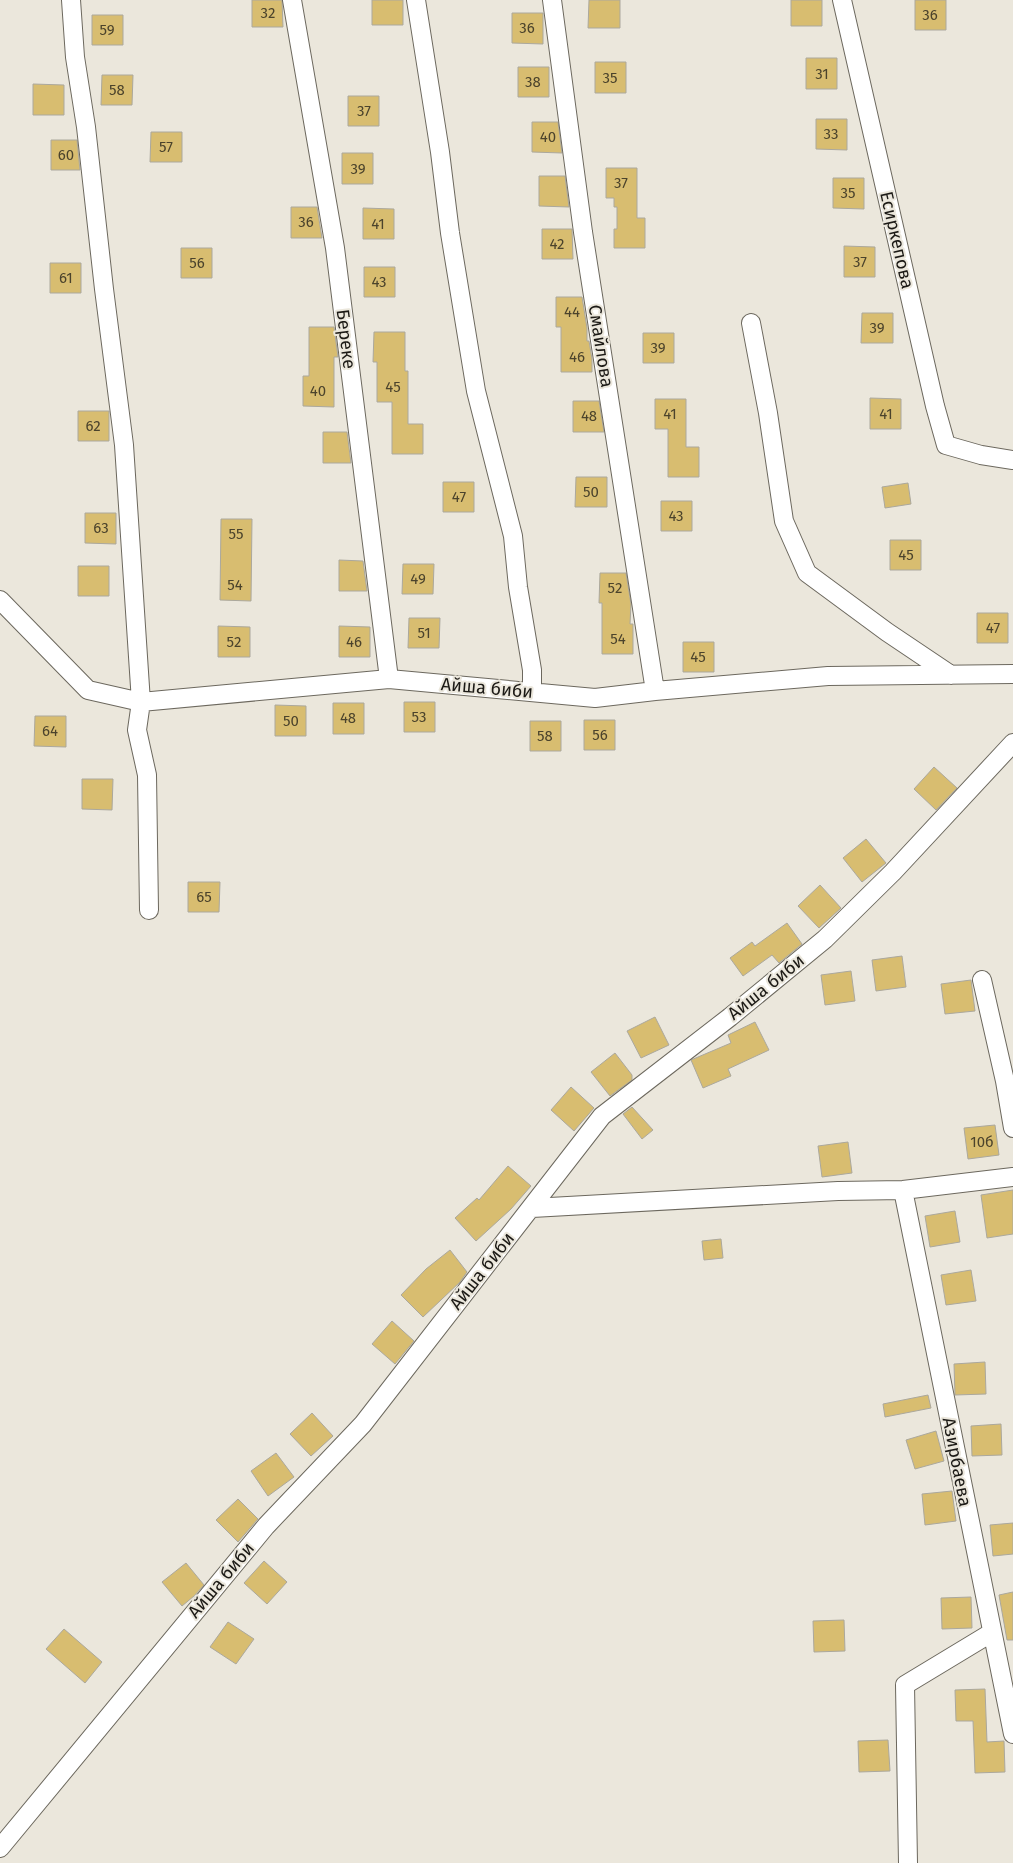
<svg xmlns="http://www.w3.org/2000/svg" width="1013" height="1863" font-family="'Fira Sans',sans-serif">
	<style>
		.building { fill: #d8bd70; stroke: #aba89d }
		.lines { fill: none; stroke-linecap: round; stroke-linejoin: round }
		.minor-casing { stroke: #6c685e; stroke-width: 20 }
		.minor { stroke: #fff; stroke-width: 18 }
		.labels { text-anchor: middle; stroke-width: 4; stroke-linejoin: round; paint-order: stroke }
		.number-label { font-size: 15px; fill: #4b432c }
		.street-label { font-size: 18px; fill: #1c1a16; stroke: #ebe7dc }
	</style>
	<rect width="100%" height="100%" fill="#ebe7dc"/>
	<path class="building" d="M252 0H282L283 27H252Z
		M372 0H403V25H372Z
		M589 0H620V28H588Z
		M791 0H822V26H791Z
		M915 0H946V30H915Z
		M512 13H543V44L512 43Z
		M92 15H123V45H92Z
		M806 58H837V89H806Z
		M595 62H626V93H595Z
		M518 67H549V97H518Z
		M102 75H133L132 105H101Z
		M33 84 64 85V115H33Z
		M348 96H379V126H348Z
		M816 119H847V150L816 149Z
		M532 122H558L562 153 532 152Z
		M151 132H182V162H150Z
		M51 140H77L80 170H51Z
		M342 153H373V184H342Z
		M606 168H637V218H645V248H614V229H617V207H614V198H606Z
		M539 176H565L569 207 539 206Z
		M833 178H864V209L833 208Z
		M291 207H317L322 238H291Z
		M363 208 394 209V239H363Z
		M542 229H572L573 259H542Z
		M844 246 875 247V277H844Z
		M181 248H212V278H181Z
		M50 263H81V293H50Z
		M364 267H395V297H364Z
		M556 297H582L587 328V341H589L592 359V372H561V327H556Z
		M862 313H893V343H861Z
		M309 327H334L338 357H334V407L303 406V376H309Z
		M374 332H405V371H408V424H423V454H392V402H377V362H373Z
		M643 333H674V363H643Z
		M870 398 901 399V429H870Z
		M655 399H686V447H699V477H668V429H655Z
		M573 401H599L604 432H573Z
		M78 411H109V441H78Z
		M323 432H347L351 463H323Z
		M576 477H607V507H575Z
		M443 482H474V512H443Z
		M908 483 911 504 885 508 882 487Z
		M661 501H692V531H661Z
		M85 513H116V544L85 543Z
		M221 519H252L251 601 220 600Z
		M890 540H921V570H890Z
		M339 560 363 561 367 591H339Z
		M403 564H434L433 594H402Z
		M78 566H109V596H78Z
		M600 573H626L631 604 630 624H633V654H602V603H599Z
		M977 613H1008V643H977Z
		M409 618H440L439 648H408Z
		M218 626 250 627V657H218Z
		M339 626 370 627V657H339Z
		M683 642H714V672H683Z
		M404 702H435V732H404Z
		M333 703H364V734H333Z
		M275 705 306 706V736H275Z
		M35 716H66V747L34 746Z
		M584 720H615V750H584Z
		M530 721H561V751H530Z
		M934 767 957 788 936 810 914 789Z
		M82 779H113L112 810 82 809Z
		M866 839 886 863 862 882 843 858Z
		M188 882H220L219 912H188Z
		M820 885 841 908 819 928 798 906Z
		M787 923 802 944 779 963 772 955 743 976 730 958 752 942 755 946Z
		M902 956 906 987 876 991 872 960Z
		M851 971 855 1001 825 1005 821 975Z
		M971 980 975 1011 945 1014 941 984Z
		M655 1017 669 1045 641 1058 627 1031Z
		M755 1022 769 1050 728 1069 731 1076 703 1088 691 1060 731 1043 728 1035Z
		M615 1053 632 1075V1080L610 1096 591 1072Z
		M571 1087 594 1108 574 1131 551 1110Z
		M632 1107 653 1130 642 1139 623 1114Z
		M995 1125 999 1155 968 1159 964 1128Z
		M848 1142 852 1173 822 1177 818 1146Z
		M508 1166 531 1186 511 1209 476 1241 455 1218 477 1198 479 1200Z
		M1013 1190V1234L987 1238 981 1195Z
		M955 1211 960 1242 930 1247 925 1216Z
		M721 1239 723 1258 704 1260 702 1241Z
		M450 1250 467 1272 460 1282 423 1317 401 1295 426 1269Z
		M971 1270 976 1301 946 1305 941 1275Z
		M392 1321 414 1341 395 1364 372 1344Z
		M985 1362 986 1394 955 1395 954 1364Z
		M928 1395 931 1408 885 1417 883 1404Z
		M312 1413 333 1436 311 1456 290 1434Z
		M1001 1424 1002 1455 972 1456 971 1426Z
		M936 1431 944 1461 915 1469 906 1440Z
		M276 1453 294 1477 268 1496 251 1471Z
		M952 1491 956 1521 925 1525 922 1494Z
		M238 1499 258 1519 238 1542 216 1520Z
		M1013 1523V1554L993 1556 990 1525Z
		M264 1561 287 1582 267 1604 244 1583Z
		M186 1563 204 1585 194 1596 182 1606 162 1582Z
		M1013 1592V1640H1007L999 1595Z
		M971 1597 972 1628 942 1629 941 1598Z
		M844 1620 845 1651 814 1652 813 1621Z
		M228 1622 254 1639 236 1664 210 1647Z
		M64 1629 102 1662 85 1683 46 1649Z
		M985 1689 987 1742 1004 1741 1005 1772 975 1773 973 1721H956L955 1690Z
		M888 1740 890 1771 859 1772 858 1741Z"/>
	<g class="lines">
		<g class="minor-casing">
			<path id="minor" d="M71 0 75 57 86 127 104 289 124 445 141 702 137 730 147 775 149 910
				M292 0 335 248 389 679
				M416 0 440 152 450 233 476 391 513 536 518 587 532 670V692
				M552 0 583 232 655 691
				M842 0 935 406 946 445 981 455 1013 460
				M751 323 768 413 784 521 807 573 887 632 951 675
				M0 600 88 690 141 702 389 679 595 698 655 691 828 676 1013 674
				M982 980 1005 1081 1013 1128
				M903 1190 1013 1734
				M532 1208 838 1191 903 1190 1013 1177
				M0 1848 266 1526 363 1424 602 1116 730 1017 825 939 893 872 1013 743
				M908 1863 905 1685 991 1633"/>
		</g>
		<use href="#minor" class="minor"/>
	</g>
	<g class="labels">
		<g class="number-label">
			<text x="268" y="18">32</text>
			<text x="930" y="20">36</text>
			<text x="527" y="33">36</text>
			<text x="107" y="35">59</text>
			<text x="822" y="79">31</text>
			<text x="610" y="83">35</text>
			<text x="533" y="87">38</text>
			<text x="117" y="95">58</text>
			<text x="364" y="116">37</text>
			<text x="831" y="139">33</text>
			<text x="548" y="142">40</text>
			<text x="166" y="152">57</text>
			<text x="66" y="160">60</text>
			<text x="358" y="174">39</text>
			<text x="621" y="188">37</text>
			<text x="848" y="198">35</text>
			<text x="306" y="227">36</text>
			<text x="378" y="229">41</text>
			<text x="557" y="249">42</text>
			<text x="860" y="267">37</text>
			<text x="197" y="268">56</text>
			<text x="66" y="283">61</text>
			<text x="379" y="287">43</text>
			<text x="572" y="317">44</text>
			<text x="877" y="333">39</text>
			<text x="658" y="353">39</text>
			<text x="577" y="362">46</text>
			<text x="393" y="392">45</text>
			<text x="318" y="396">40</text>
			<text x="670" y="419">41</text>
			<text x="886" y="419">41</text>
			<text x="589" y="421">48</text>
			<text x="93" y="431">62</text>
			<text x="591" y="497">50</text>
			<text x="459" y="502">47</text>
			<text x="676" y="521">43</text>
			<text x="101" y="533">63</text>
			<text x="236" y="539">55</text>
			<text x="906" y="560">45</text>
			<text x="418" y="584">49</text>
			<text x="235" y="590">54</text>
			<text x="615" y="593">52</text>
			<text x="993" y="633">47</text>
			<text x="424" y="638">51</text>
			<text x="618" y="644">54</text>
			<text x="234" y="647">52</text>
			<text x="354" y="647">46</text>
			<text x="698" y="662">45</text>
			<text x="419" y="722">53</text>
			<text x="348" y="723">48</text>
			<text x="291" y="726">50</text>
			<text x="50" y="736">64</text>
			<text x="600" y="740">56</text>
			<text x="545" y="741">58</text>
			<text x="204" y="902">65</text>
			<text x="982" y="1147">10б</text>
		</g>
		<g class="street-label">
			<text transform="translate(897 240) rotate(77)" y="6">Есиркепова</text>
			<text transform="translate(346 339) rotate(83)" y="6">Береке</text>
			<text transform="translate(601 346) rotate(81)" y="6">Смайлова</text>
			<text transform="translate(487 688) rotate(5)" y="6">Айша биби</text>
			<text transform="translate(766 987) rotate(-39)" y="6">Айша биби</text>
			<text transform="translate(482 1271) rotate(-52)" y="6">Айша биби</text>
			<text transform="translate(957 1462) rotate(79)" y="6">Азирбаева</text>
			<text transform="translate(221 1580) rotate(-50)" y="6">Айша биби</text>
		</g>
	</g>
</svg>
